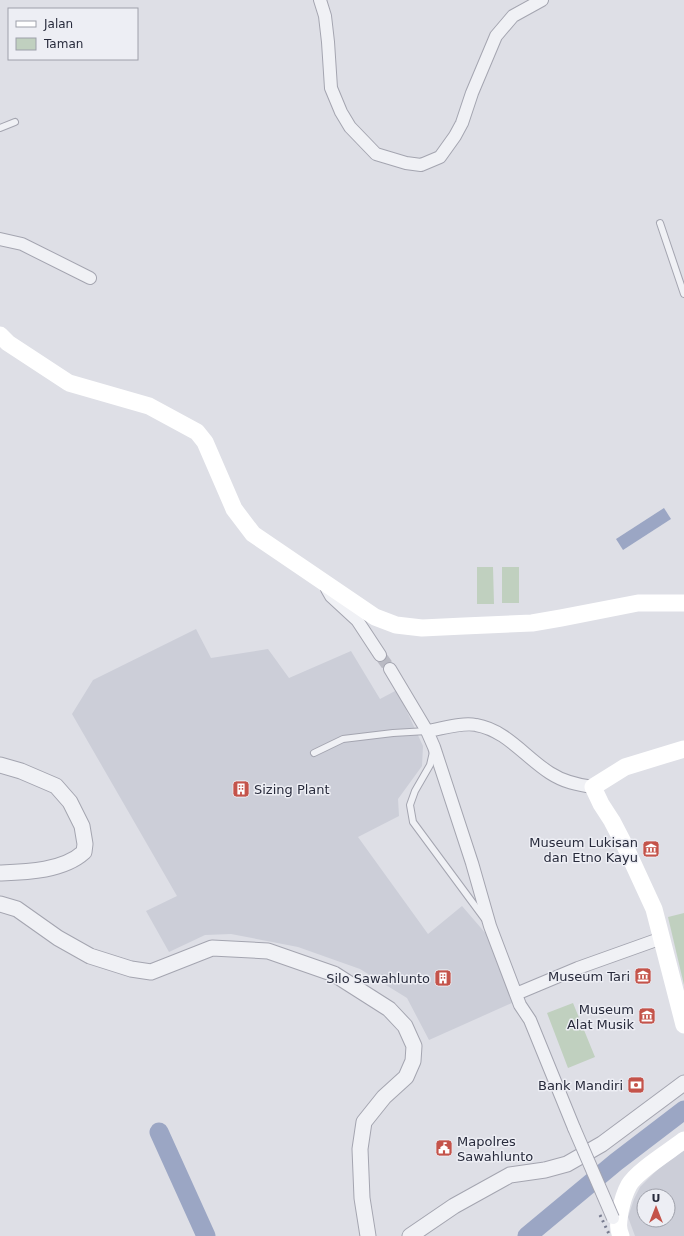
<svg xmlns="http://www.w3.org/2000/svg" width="684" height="1236" font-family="'DejaVu Sans',sans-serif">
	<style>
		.built { fill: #ccced8; fill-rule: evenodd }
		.green { fill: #c0d0bf }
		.water { fill: #9ba6c4 }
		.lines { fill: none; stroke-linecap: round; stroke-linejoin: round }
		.river { stroke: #9ba6c4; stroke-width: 19 }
		.minor-tunnel { stroke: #babbc4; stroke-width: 12; stroke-dasharray: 12 6; stroke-linecap: butt }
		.service-casing { stroke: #a4a5b0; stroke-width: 8 }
		.minor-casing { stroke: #a4a5b0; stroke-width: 14 }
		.tertiary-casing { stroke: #a4a5b0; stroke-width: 17 }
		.service { stroke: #f0f1f5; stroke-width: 6 }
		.minor { stroke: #f0f1f5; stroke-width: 12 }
		.tertiary { stroke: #f0f1f5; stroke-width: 15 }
		.secondary { stroke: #fff; stroke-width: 17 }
		.rail { stroke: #787c8f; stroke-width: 3; stroke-dasharray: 2 4; stroke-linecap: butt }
		.minor-bridge-casing { stroke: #a4a5b0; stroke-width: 14; stroke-linecap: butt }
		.minor-bridge { stroke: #f0f1f5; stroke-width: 12 }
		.labels { text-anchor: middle; stroke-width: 3; stroke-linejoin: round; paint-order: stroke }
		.poi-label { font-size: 13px; fill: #282b3c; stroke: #edeef4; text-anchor: end }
	</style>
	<rect width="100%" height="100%" fill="#dedfe6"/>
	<path class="built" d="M196 629 211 658 268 649 289 678 351 651 380 699 397 690 423 746 422 766 398 799 399 816 358 837 428 934 462 906 487 935 514 1002 429 1040 407 998 360 969 298 947 231 934 205 935 169 952 146 911 177 896 72 714 93 680Z
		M684 1150V1236H635L628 1217 634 1199 640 1187 658 1169ZM644 1196H668V1220H644Z"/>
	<path class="green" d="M477 567H493L494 604H477Z
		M502 567H519V603H502Z
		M684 913V985L668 917Z
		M573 1003 595 1057 568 1068 547 1013Z"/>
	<path class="water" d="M664 508 671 519 623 550 616 539Z"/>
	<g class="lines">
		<path class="river" d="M159 1132 206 1236
			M527 1236 616 1162 684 1110"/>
		<path class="minor-tunnel" d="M380 655 390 669"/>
		<g class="service-casing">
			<path id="service" d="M0 128 15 122
				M660 223 684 294
				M433 752 430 765 415 791 410 805 413 822 484 918
				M314 753 343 739 393 733 427 731"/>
		</g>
		<g class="minor-casing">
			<path id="minor" d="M320 0 325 16 328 42 331 88 341 112 350 127 376 154 406 163 421 165 440 157 455 136 462 123 472 93 496 36 513 16 542 0
				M0 239 22 244 90 278
				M327 589 331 596 357 620 380 655
				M390 669 427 731 434 747 472 863 490 926 520 1005 530 1020 574 1128
				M427 731C441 729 462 722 476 725 506 730 525 757 550 773 564 782 577 785 593 787
				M516 994 578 968 662 938"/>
		</g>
		<g class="tertiary-casing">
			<path id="tertiary" d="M0 765 21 771 56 786 70 802 82 826 85 844 84 852C63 871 27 872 0 873
				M0 904 17 909 58 938 90 956 131 969 151 972 212 948 268 951 334 974 389 1009 405 1026 414 1046 413 1061 406 1077 384 1097 364 1122 360 1149 362 1198 368 1236
				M410 1236 454 1206 510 1175 545 1170 567 1164 602 1144 684 1083"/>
		</g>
		<use href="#service" class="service"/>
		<use href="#minor" class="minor"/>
		<use href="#tertiary" class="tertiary"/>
		<path class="secondary" d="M0 335 8 343 69 383 149 406 197 432 205 442 234 509 253 534 375 617 396 625 422 628 464 626 532 623 561 618 638 603H684
			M684 749 625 767 593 787 601 804 612 821 625 846 654 909 684 1025
			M621 1236C617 1227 619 1221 620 1212 622 1202 624 1194 629 1185 637 1171 670 1151 684 1140"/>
		<path class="rail" d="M600 1215 610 1236"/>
		<g class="minor-bridge-casing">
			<path id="minor-bridge" d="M574 1128 613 1218"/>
		</g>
		<use href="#minor-bridge" class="minor-bridge"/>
	</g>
	<defs>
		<g id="building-square" transform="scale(0.9)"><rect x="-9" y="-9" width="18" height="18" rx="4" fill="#c4534a" stroke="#edeef4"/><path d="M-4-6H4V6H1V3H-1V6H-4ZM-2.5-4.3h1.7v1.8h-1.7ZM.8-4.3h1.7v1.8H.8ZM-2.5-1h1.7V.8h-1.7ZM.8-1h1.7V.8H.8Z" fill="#fff"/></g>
		<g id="museum-square" transform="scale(0.9)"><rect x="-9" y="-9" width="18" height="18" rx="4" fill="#c4534a" stroke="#edeef4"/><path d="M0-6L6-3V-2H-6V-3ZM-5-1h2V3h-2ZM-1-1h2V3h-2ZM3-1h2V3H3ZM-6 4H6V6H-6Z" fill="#fff"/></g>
		<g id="bank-square" transform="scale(0.9)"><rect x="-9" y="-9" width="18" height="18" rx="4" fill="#c4534a" stroke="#edeef4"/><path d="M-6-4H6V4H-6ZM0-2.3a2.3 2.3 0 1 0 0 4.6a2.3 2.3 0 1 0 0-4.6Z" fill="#fff"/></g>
		<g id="civic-square" transform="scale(0.9)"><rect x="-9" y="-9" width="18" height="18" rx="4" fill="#c4534a" stroke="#edeef4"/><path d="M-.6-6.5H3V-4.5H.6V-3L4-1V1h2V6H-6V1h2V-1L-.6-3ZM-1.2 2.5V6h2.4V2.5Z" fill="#fff"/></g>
	</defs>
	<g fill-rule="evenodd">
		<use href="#building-square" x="241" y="789"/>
		<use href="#museum-square" x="651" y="849"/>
		<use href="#museum-square" x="643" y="976"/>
		<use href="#building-square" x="443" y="978"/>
		<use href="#museum-square" x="647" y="1016"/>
		<use href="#bank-square" x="636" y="1085"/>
		<use href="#civic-square" x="444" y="1148"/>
	</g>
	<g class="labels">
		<g class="poi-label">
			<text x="254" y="794" text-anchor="start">Sizing Plant</text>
			<text x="638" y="847">Museum Lukisan<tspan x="638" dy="15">dan Etno Kayu</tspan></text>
			<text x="630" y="981">Museum Tari</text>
			<text x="430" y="983">Silo Sawahlunto</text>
			<text x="634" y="1014">Museum<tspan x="634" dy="15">Alat Musik</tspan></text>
			<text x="623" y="1090">Bank Mandiri</text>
			<text x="457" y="1146" text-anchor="start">Mapolres<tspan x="457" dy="15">Sawahlunto</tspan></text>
		</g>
	</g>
	<rect x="8" y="8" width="130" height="52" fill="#edeef4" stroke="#9ea0aa"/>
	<rect x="16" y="21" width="20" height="6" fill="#ffffff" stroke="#9ea0aa"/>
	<text x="44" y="28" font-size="12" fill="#282b3c">Jalan</text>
	<rect x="16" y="38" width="20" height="12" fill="#c0d0bf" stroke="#9ea0aa"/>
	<text x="44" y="48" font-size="12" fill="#282b3c">Taman</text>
	<g transform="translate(656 1208)"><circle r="19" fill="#edeef4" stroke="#9ea0aa"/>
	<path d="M0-3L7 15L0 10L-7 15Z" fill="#c4534a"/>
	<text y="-6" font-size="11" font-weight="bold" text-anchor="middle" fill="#282b3c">U</text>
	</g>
</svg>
